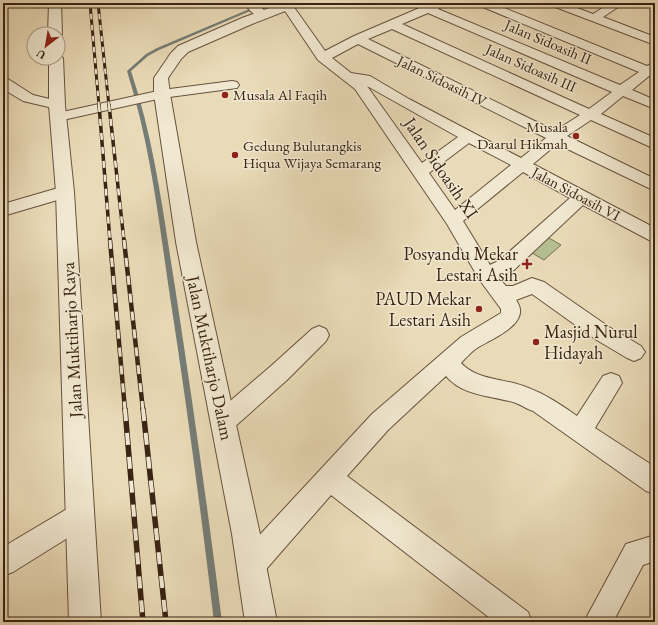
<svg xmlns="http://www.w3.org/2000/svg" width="658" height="625" font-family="'EB Garamond',serif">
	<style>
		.green { fill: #b5c090; stroke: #787252 }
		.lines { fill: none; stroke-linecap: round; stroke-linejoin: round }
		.stream { fill: #757d77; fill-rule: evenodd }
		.minor-casing { stroke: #66523d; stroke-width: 2 }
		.tertiary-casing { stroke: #66523d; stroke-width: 2 }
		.minor { fill: #f1e8d1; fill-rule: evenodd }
		.tertiary { fill: #f1e8d1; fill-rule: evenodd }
		.rail-far3-casing { stroke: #3a2414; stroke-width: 3 }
		.rail-far2-casing { stroke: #3a2414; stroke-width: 3.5 }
		.rail-far1-casing { stroke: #3a2414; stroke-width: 4.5 }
		.rail-casing { stroke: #3a2414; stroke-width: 5.5 }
		.rail-far3 { stroke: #f1e8d1; stroke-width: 2; stroke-dasharray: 5.5; stroke-linecap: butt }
		.rail-far2 { stroke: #f1e8d1; stroke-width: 2.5; stroke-dasharray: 7; stroke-linecap: butt }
		.rail-far1 { stroke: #f1e8d1; stroke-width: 3; stroke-dasharray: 9; stroke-linecap: butt }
		.rail { stroke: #f1e8d1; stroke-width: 4; stroke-dasharray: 12; stroke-linecap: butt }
		.poi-dot { fill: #8f2418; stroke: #f1e8d1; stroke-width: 1.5 }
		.labels { text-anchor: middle; stroke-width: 3; stroke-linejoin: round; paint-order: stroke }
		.far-street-label { font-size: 15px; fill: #3a2414; stroke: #f1e8d1 }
		.far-poi-label { font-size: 15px; fill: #3a2414; stroke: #f1e8d1; text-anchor: start }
		.street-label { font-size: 18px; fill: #3a2414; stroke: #f1e8d1 }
		.poi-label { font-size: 18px; fill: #3a2414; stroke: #f1e8d1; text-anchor: end }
	</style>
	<rect width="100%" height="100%" fill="#eadbb8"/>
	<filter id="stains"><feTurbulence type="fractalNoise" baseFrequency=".005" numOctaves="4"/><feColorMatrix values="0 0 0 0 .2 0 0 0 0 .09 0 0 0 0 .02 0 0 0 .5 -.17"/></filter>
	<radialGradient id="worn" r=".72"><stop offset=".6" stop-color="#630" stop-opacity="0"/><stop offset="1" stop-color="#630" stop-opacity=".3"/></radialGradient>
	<path class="green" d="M544 235 561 245 544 260 527 250Z"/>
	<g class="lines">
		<path class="stream" d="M264 3H269L159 50 148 56 131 71C155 143 163 213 175 287 192 398 208 510 222 622H214C201 511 186 400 169 290 158 215 150 144 127 71L146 54 157 48Z"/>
		<g class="minor-casing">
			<path id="minor" d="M245 3H257L269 15 267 17C258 20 249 11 245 3Z
				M283 3H291L325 51 354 36 431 3H447L438 9 620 85 639 72 478 5 476 3H492L647 66 655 62V78L649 76 632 90 655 100V109L623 96 601 114 655 138V149L591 120 567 136 655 179V191L557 144 533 164 655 228V242L649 240 583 205 514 270 498 277 506 286H513L532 278 544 282 609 327 641 346 645 352 641 358 634 361 627 358 595 339 532 294 516 300C533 323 493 338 477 348 471 352 466 358 461 363 478 381 504 378 526 387 545 394 560 404 577 416L603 376 611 373 619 376 622 383 595 428 655 467V494L646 491 533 411C527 409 521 405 516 403 491 395 464 397 446 376L388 430 347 476 528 612 532 622H495L331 495 261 575 251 579 241 575 237 565 241 555 372 414 461 337 501 313V309L479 279 447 224 355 89 318 60 281 5ZM428 13 612 92 589 109 402 24ZM392 29 580 115 555 131 368 39ZM358 44 546 138 521 158 409 99 370 76 351 73 332 58ZM367 86 458 137 422 163ZM469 143 511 165 455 210 429 173ZM523 172 570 198 500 260 490 265 463 221Z
				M548 3H564L593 14 610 3H624L603 17 655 37V45L550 5Z
				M3 78 8 79 33 95 62 102 64 105 62 108 57 109 23 101 3 89Z
				M232 81 237 82 239 85 237 88 162 98 58 121 53 120 51 117 53 114 58 113 162 90Z
				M65 186 71 188 73 192 71 196 3 216V204Z
				M319 326 326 329 329 335 326 341 287 380 231 430 223 433 215 430 211 422 215 414 271 366 312 329Z
				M81 502 90 506 94 515 90 524 13 572 3 576V547L72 506Z
				M655 535V561L643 565 613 622H584L626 544Z"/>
		</g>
		<g class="tertiary-casing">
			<path id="tertiary" d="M49 3H61L62 34 60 37H58V34H48Z
				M283 3H300L298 6 252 24 188 52 181 59 168 78 170 94 196 242 260 534 277 622H245L232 534 176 242 154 94V78L171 53 178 46 242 18Z
				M58 54 63 58 65 105 74 192 101 622H69L56 192 49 105V58H58Z"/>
		</g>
		<use href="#minor" class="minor"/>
		<use href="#tertiary" class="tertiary"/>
		<g class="rail-far3-casing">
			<path id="rail-far3" d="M90 3 99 106
				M98 3 109 106"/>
		</g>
		<g class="rail-far2-casing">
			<path id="rail-far2" d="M99 105 110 241
				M109 105 124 241"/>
		</g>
		<g class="rail-far1-casing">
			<path id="rail-far1" d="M110 240 125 410
				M124 240 143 410"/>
		</g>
		<g class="rail-casing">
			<path id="rail" d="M125 409 143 622
				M143 409 166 622"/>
		</g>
		<use href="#rail-far3" class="rail-far3"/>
		<use href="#rail-far2" class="rail-far2"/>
		<use href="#rail-far1" class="rail-far1"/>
		<use href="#rail" class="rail"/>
	</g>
	<g class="poi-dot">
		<circle cx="225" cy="95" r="4"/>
		<circle cx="576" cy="136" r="4"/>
		<circle cx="235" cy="155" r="4"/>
		<path d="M525 258h4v4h4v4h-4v4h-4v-4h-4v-4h4z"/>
		<circle cx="479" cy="309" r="4"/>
		<circle cx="536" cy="342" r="4"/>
	</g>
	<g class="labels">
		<g class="far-street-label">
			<text transform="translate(548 42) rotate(23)" y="5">Jalan Sidoasih II</text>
			<text transform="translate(531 68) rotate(24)" y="5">Jalan Sidoasih III</text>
			<text transform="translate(442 81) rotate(26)" y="5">Jalan Sidoasih IV</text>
			<text transform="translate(576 194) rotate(28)" y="5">Jalan Sidoasih VI</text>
		</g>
		<g class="far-poi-label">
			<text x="233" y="100">Musala Al Faqih</text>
			<text x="568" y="132" text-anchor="end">Musala<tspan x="568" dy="17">Daarul Hikmah</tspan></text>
			<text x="243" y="151">Gedung Bulutangkis<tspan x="243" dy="17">Hiqua Wijaya Semarang</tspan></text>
		</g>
		<g class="street-label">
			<text transform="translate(441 168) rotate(56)" y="6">Jalan Sidoasih XI</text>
			<text transform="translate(72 340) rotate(-93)" y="6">Jalan Muktiharjo Raya</text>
			<text transform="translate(210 358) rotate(78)" y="6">Jalan Muktiharjo Dalam</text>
		</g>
		<g class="poi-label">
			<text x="518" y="260">Posyandu Mekar<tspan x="518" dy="21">Lestari Asih</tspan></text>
			<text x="471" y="305">PAUD Mekar<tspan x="471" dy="21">Lestari Asih</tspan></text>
			<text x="544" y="338" text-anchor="start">Masjid Nurul<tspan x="544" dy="21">Hidayah</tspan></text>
		</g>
	</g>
	<rect width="658" height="625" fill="none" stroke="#eadbb8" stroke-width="16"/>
	<rect x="4" y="4" width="650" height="617" fill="none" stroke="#3a2414" stroke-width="2"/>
	<rect x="8" y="8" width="642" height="609" fill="none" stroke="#3a2414"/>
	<g transform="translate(46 46) rotate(211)"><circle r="19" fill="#f1e8d1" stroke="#a89a85"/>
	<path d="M0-3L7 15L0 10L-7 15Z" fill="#8f2418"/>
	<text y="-6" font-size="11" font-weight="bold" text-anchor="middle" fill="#3a2414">U</text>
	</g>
	<rect width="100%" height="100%" filter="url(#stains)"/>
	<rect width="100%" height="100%" fill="url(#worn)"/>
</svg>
